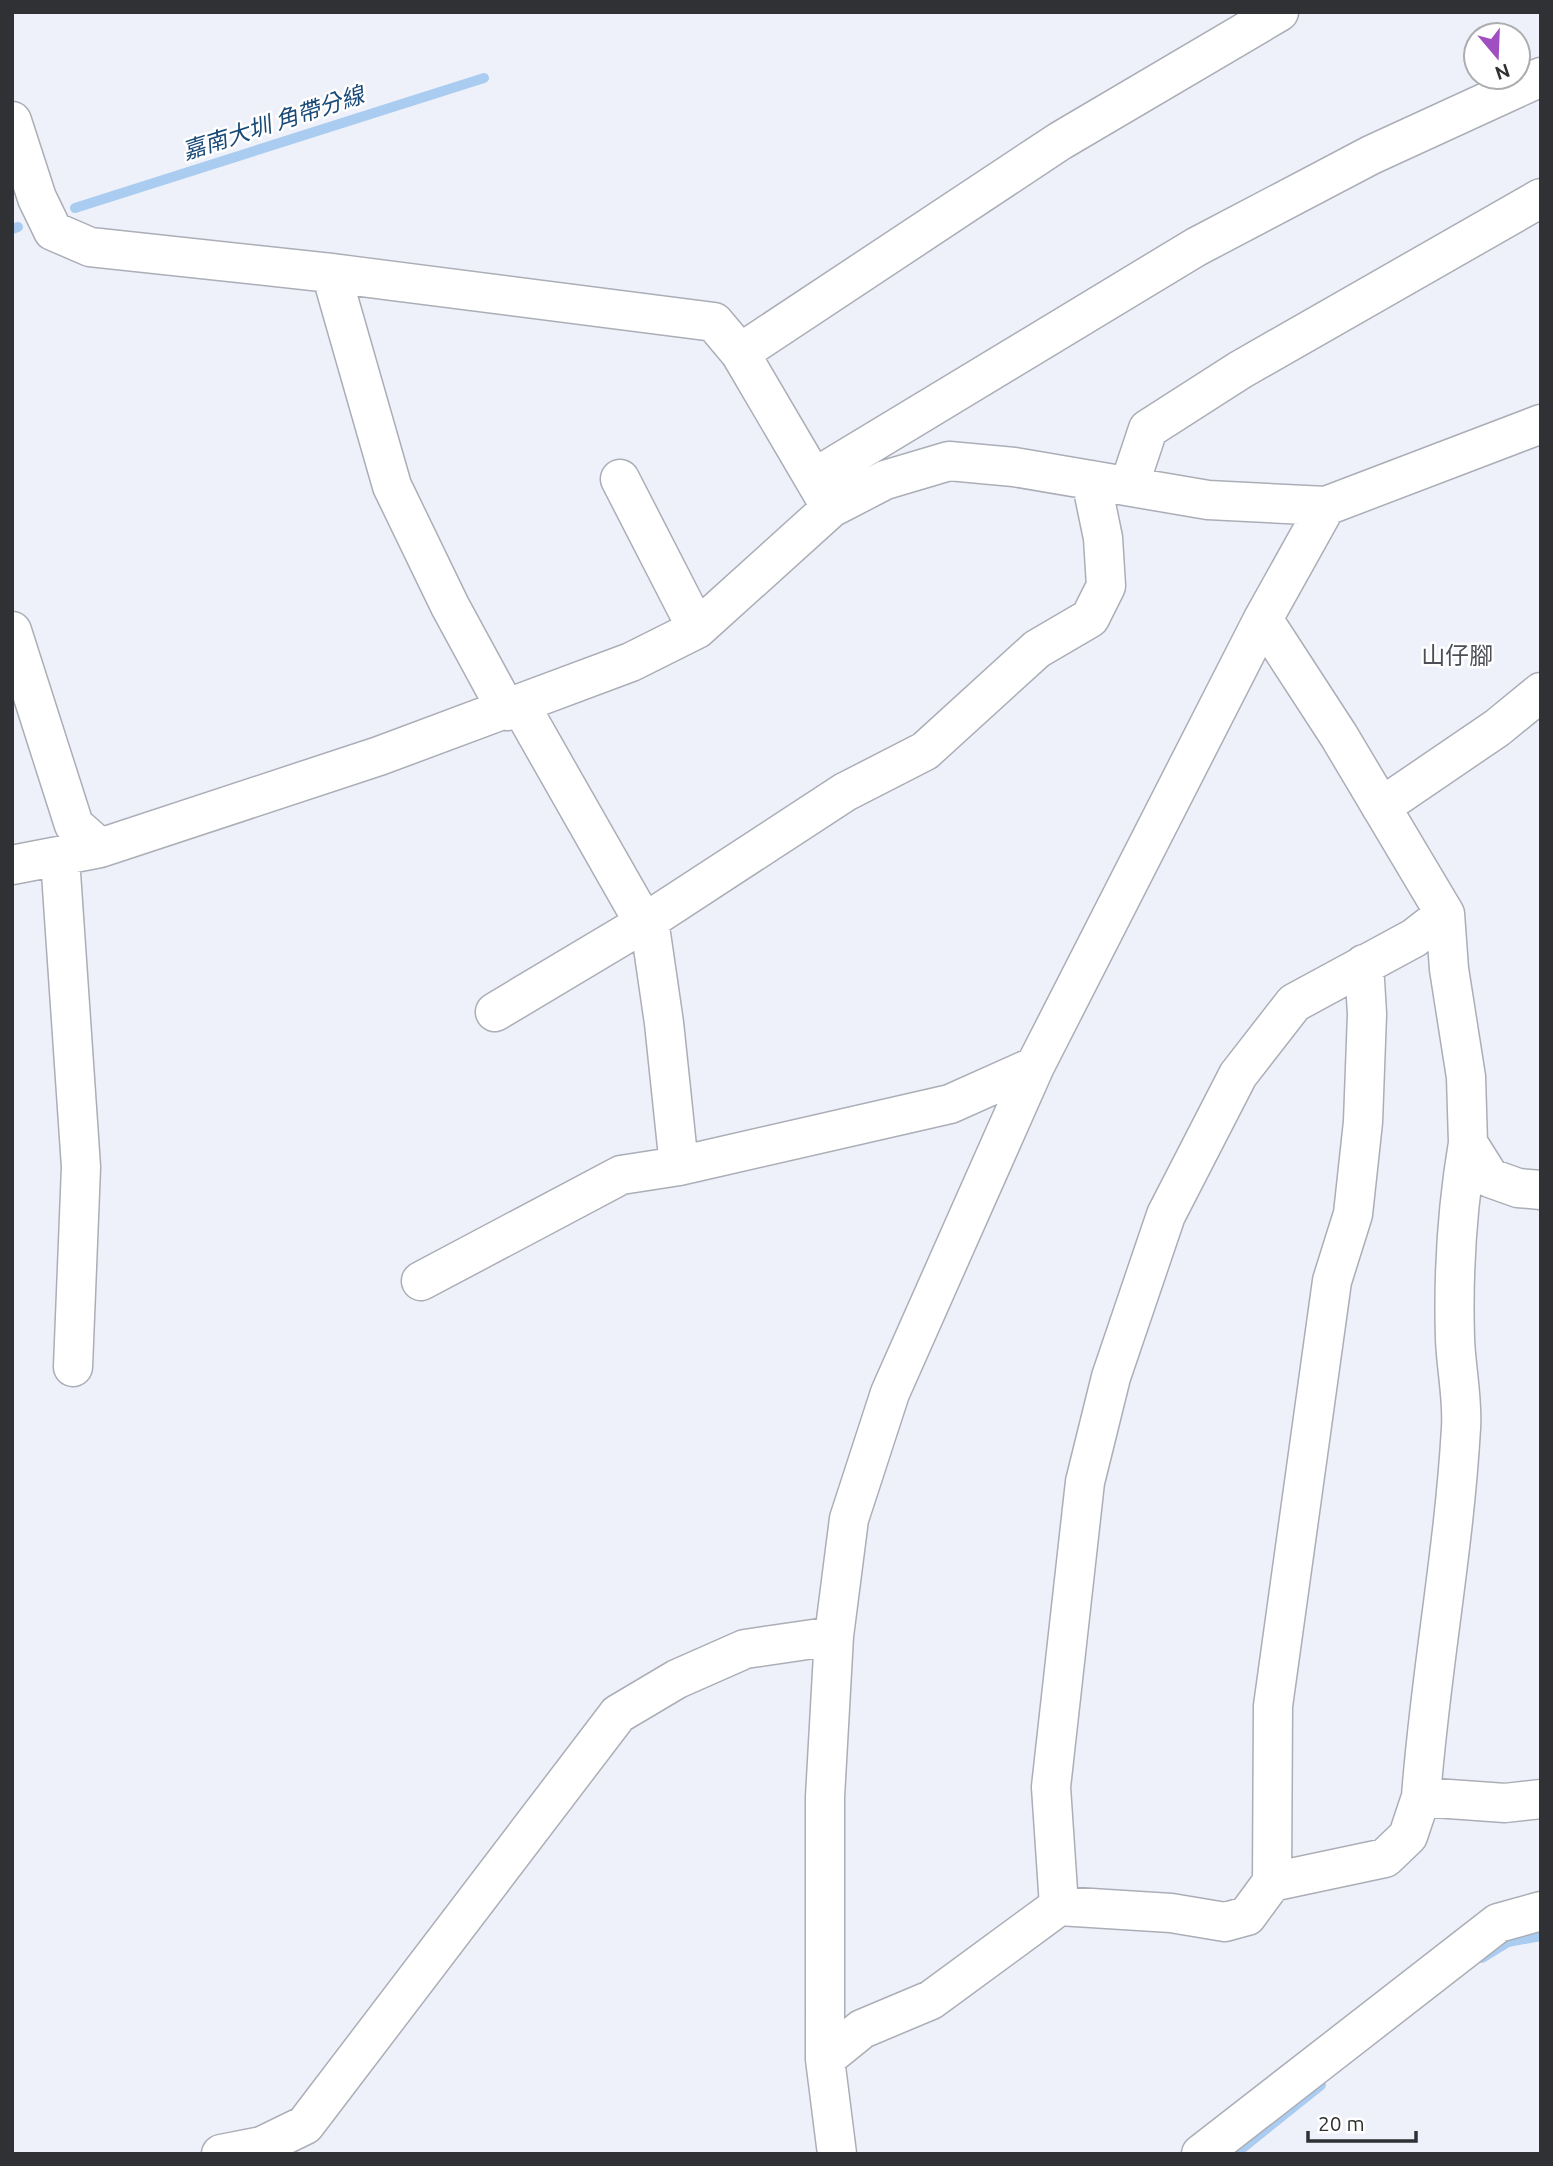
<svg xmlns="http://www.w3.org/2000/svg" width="1553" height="2166" font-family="Ubuntu,'Noto Sans TC',sans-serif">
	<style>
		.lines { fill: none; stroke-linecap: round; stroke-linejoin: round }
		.stream { stroke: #aaccf1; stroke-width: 10 }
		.minor-casing { stroke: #abaeb6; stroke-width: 41 }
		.minor { stroke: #fff; stroke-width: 38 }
		.labels { text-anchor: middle; stroke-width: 5; stroke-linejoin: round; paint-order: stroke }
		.water-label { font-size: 23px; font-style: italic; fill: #184977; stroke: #fff }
		.quarter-label { font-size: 24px; fill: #4c4f56; stroke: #fff }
	</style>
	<rect width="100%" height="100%" fill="#eef1fa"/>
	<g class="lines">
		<path class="stream" d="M75 208 484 78
			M12 229 18 227
			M1482 1958 1508 1942 1541 1936
			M1235 2154 1321 2085"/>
		<g class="minor-casing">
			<path id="minor" d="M12 121 37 198 53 231 90 247 331 273 714 322 740 353 831 508
				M331 273 392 486 450 606 507 711
				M740 353 1060 141 1279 12
				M814 478 1196 247 1371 155 1541 77
				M620 479 697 629
				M1129 486 1148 429 1240 370 1541 198
				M1263 619 1339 736 1445 914 1449 969 1466 1077 1468 1143 1490 1178 1518 1188 1541 1190
				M12 631 74 825 100 848
				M520 705 635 907 649 920 664 1023 679 1166 950 1104 1035 1066
				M1381 807 1497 728 1541 692
				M60 858 81 1167 73 1367
				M12 865 100 848 379 756 631 662 697 629 831 508 885 480 949 461 1014 467 1208 500 1326 506 1541 424
				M495 1012 649 920 845 792 925 751 1037 649 1090 618 1106 586 1103 538 1091 480
				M421 1281 621 1175 679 1166
				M1421 1797C1430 1674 1454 1552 1461 1428 1463 1399 1456 1368 1455 1339 1453 1273 1457 1208 1468 1143
				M1272 1882 1273 1706 1332 1281 1353 1214 1363 1122 1367 1014 1364 964
				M1059 1906 1051 1787 1085 1482 1111 1377 1166 1215 1238 1075 1294 1003 1414 938 1445 914
				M825 2059 862 2029 931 2000 1059 1906 1171 1913 1225 1922 1247 1916 1272 1882 1385 1858 1408 1836 1421 1797 1505 1803 1541 1799
				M221 2154 262 2146 305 2125 618 1714 677 1679 745 1649 834 1636
				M837 2154 825 2059V1797L834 1636 849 1519 890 1393 1035 1066 1263 619 1326 506
				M1201 2154 1498 1923 1541 1911"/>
		</g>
		<use href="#minor" class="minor"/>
	</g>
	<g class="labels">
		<g class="water-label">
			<text transform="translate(273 123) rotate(-18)" y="8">嘉南大圳 角帶分線</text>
		</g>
		<g class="quarter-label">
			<text x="1457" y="664">山仔腳</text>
		</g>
	</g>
	<rect width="1553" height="2166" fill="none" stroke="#303134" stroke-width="28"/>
	<g transform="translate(1497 56) rotate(161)"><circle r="33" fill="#ffffff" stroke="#acadae" stroke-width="2"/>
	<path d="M0-5L12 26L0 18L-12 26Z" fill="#9f4fbf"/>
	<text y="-10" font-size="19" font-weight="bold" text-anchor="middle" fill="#303134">N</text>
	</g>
	<path d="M1308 2131v10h108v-10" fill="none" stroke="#303134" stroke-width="3.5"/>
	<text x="1318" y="2131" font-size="21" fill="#303134" stroke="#ffffff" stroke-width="5" paint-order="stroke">20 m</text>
</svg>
